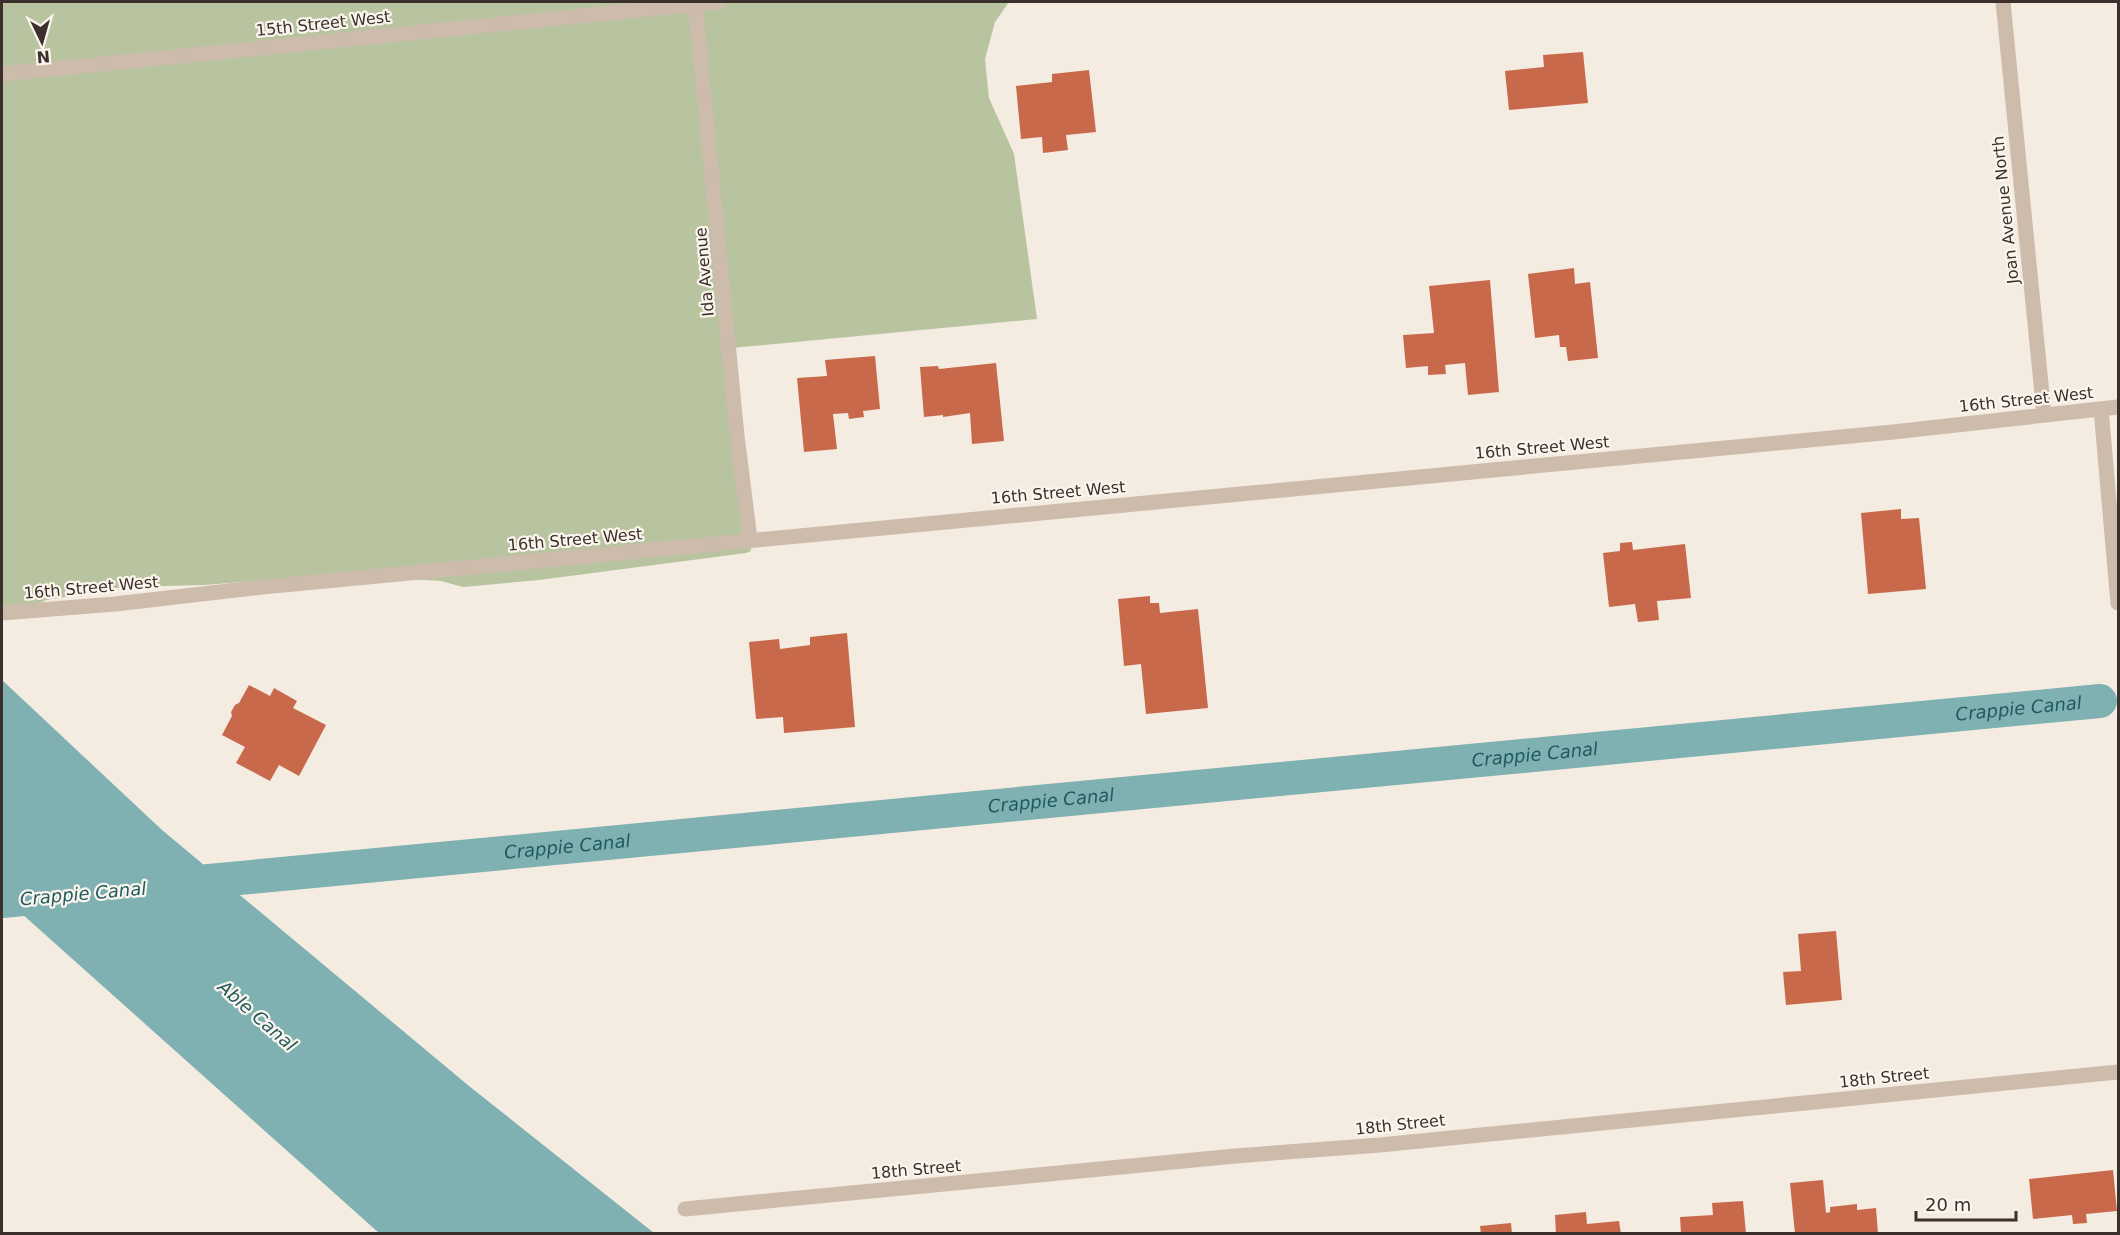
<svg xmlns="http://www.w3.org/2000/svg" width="2120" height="1235" font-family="'DejaVu Sans',sans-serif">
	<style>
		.green { fill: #b8c4a0 }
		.water { fill: #7fb0b2 }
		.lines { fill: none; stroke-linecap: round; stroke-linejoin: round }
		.canal { stroke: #7fb0b2; stroke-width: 34 }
		.building { fill: #c8694b }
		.street { stroke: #cdbbac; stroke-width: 15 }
		.labels { text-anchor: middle; stroke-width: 4.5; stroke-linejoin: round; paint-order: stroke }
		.street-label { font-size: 16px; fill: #3b302b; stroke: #fbf5ee }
		.water-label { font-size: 18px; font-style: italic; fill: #1f5a5e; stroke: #fbf5ee }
	</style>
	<rect width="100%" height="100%" fill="#f4ebe1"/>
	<path class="green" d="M2 2H1009L995 22 985 59 989 98 1014 154 1037 319 732 348 751 551 746 553 539 580 463 587 441 581 364 576 287 578 205 585 122 587 46 600 10 617 2 605Z"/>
	<path class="water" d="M2 680 162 830 469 1086 654 1233H379L2 896Z"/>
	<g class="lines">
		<g class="canal">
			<path id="s1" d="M177 884 2100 701"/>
			<path d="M2 901 55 896"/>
		</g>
	</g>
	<path class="building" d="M1583 52 1588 103 1509 110 1505 71 1544 67 1543 55Z
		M1089 70 1096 132 1066 135 1068 150 1043 153 1042 137 1021 139 1016 86 1052 82V74Z
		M1574 268 1575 284 1590 282 1598 358 1568 361 1566 347H1560L1559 335 1535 338 1528 274Z
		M1490 280 1499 392 1468 395 1465 363 1445 365 1446 374 1428 375V366L1406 368 1403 335 1434 333 1429 286Z
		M875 356 880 409 863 411 864 417 849 419 848 413 833 414 837 449 804 452 797 378 827 376 825 360Z
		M996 363 1004 441 972 444 970 413 943 417V415L924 417 920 367 938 366 939 369Z
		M1901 509V519L1919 518 1926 589 1868 594 1861 513Z
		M1632 542 1633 550 1685 544 1691 598 1657 601 1659 620 1638 622 1635 604 1609 607 1603 553 1620 551V543Z
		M1150 596V603H1159L1160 613 1198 609 1208 708 1146 714 1141 664 1124 666 1118 599Z
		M847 633 855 727 784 733 783 717 756 719 749 642 779 639 780 649 810 645V637Z
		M249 685 270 696 274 688 297 701 293 708 326 725 299 776 279 765 270 781 236 763 245 747 222 735 232 716 231 712 235 705 239 703Z
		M1836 931 1842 1000 1786 1005 1783 972 1801 971 1798 934Z
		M2113 1170 2117 1211 2086 1214 2087 1223 2073 1224 2072 1215 2033 1219 2029 1179Z
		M1823 1180 1826 1213 1830 1212V1207L1857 1204V1210L1876 1208 1878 1234H1795L1790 1183Z
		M1743 1201 1746 1234H1681L1680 1217 1713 1215 1712 1203Z
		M1586 1212 1587 1224 1619 1221 1621 1234H1556L1555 1215Z
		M1511 1223 1512 1234H1481L1480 1226Z"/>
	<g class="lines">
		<path class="street" d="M695 2 737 436 750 539
			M2003 2 2044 414
			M2 74 719 2
			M2101 409 2118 603
			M2 613 115 604 262 587 1893 432 2118 407
			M685 1209 1235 1156 1380 1145 2118 1072"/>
	</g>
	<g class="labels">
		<g class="street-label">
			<text transform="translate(323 23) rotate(-6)" y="6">15th Street West</text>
			<text transform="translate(2005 210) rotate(-96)" y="6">Joan Avenue North</text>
			<text transform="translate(704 272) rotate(-95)" y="6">Ida Avenue</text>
			<text transform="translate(2026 399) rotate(-6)" y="6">16th Street West</text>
			<text transform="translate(1542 447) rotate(-5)" y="6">16th Street West</text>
			<text transform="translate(1058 492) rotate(-5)" y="6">16th Street West</text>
			<text transform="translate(575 539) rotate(-5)" y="6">16th Street West</text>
			<text transform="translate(91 587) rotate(-5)" y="6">16th Street West</text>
			<text transform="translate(1884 1077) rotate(-6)" y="6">18th Street</text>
			<text transform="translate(1400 1124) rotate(-6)" y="6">18th Street</text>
			<text transform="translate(916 1169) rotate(-5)" y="6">18th Street</text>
		</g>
		<g class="water-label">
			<text dy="6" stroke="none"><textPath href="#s1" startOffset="1850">Crappie Canal</textPath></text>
			<text dy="6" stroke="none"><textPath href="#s1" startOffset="1364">Crappie Canal</textPath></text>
			<text dy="6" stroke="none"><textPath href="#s1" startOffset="878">Crappie Canal</textPath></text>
			<text dy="6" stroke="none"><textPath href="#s1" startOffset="392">Crappie Canal</textPath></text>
			<text transform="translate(83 894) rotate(-5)" y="6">Crappie Canal</text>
			<text transform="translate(257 1016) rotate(41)" y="6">Able Canal</text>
		</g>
	</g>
	<rect width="2120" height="1235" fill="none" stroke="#3b302b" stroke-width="6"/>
	<g transform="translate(42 42) rotate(175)" stroke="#fbf5ee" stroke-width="4.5" paint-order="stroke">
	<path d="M0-4.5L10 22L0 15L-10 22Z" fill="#3b302b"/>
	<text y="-9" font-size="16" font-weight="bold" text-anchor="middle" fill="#3b302b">N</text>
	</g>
	<path d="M1916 1211v9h100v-9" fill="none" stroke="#3b302b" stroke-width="3"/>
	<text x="1925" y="1211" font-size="18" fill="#3b302b" stroke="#fbf5ee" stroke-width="4.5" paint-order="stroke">20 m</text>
</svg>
